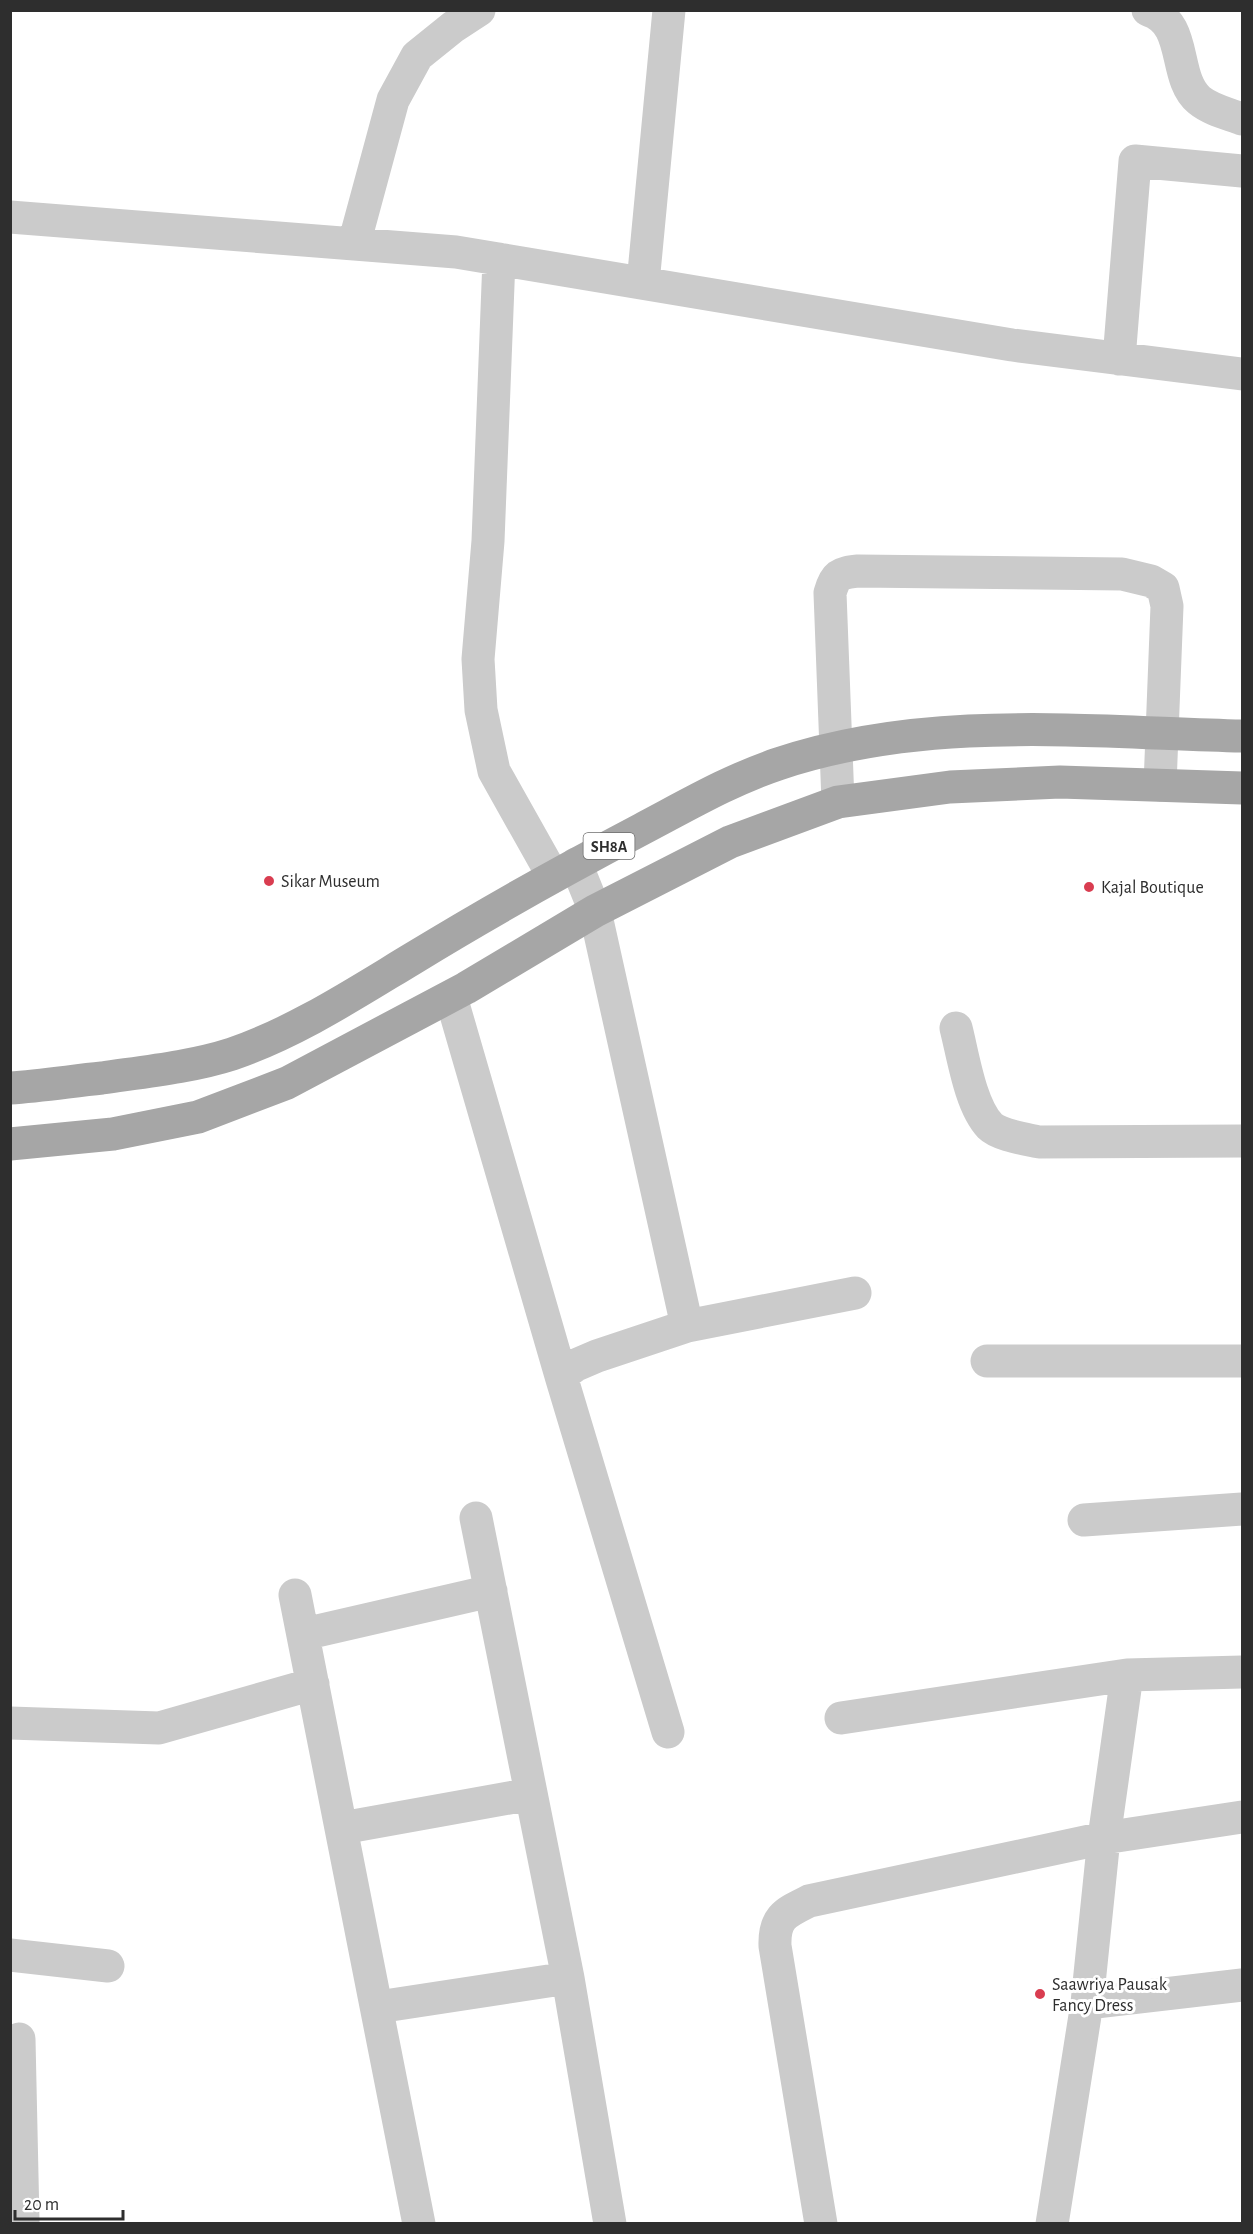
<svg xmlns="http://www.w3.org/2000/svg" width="1253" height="2234" font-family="'Alegreya Sans',sans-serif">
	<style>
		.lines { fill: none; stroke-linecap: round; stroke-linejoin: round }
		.minor { stroke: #cbcbcb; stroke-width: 33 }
		.major { stroke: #a6a6a6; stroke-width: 33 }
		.poi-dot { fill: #d93d50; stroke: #fff; stroke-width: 2 }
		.labels { text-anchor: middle; stroke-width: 6; stroke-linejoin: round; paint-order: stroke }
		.shield { fill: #fff; stroke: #6d6d6d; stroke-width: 1.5 }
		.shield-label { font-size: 16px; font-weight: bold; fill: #2e2e2e }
		.poi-label { font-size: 18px; fill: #2e2e2e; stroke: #fff; text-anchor: start }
	</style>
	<rect width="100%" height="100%" fill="#fff"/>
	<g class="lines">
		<path class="minor" d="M1148 10C1189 23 1172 77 1199 100 1211 110 1229 114 1242 119
			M10 217 456 252 1012 345 1242 374
			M354 244 393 100 417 56 453 27 479 10
			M499 259 488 541 478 659 481 710 494 771 553 876
			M643 283 669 10
			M1119 359 1135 161 1242 171
			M838 802 830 593C835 575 839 573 858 571L1122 574 1151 581 1163 588 1167 606 1160 785
			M576 864 595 911 687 1326
			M451 997 561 1376
			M956 1028C963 1055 970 1105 990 1126 999 1135 1026 1139 1039 1142L1242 1141
			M987 1361H1242
			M476 1518 568 1978 610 2224
			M1084 1520 1242 1509
			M295 1595 419 2224
			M304 1634 491 1591
			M841 1718 1127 1675 1242 1672
			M10 1723 159 1728 313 1684
			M668 1732 561 1376 576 1365 597 1356 687 1326 855 1293
			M342 1828 531 1794
			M10 1955 108 1966
			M1087 2003 1104 1838 1127 1675
			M378 2007 568 1978
			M19 2039 23 2221
			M821 2224 775 1946C774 1917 785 1913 809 1901L1104 1838 1242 1817
			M1052 2224 1087 2003 1242 1985"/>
		<path class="major" d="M10 1088C41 1086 72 1081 102 1078 143 1072 192 1067 232 1054 296 1032 354 994 412 959 487 913 564 870 642 829 686 806 730 780 778 764 927 714 1088 732 1242 736
			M10 1144 113 1134 198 1117 287 1083 466 988 595 911 730 842 838 802 950 787 1060 782 1242 788"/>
	</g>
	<g class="poi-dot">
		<circle cx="269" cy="881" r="6"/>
		<circle cx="1089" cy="887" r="6"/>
		<circle cx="1040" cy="1994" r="6"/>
	</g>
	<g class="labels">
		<rect class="shield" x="583.5" y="833" width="51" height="26" rx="4.5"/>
		<g class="shield-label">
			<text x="609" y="852">SH8A</text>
		</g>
		<g class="poi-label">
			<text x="281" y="887">Sikar Museum</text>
			<text x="1101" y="893">Kajal Boutique</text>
			<text x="1052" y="1990">Saawriya Pausak<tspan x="1052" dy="21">Fancy Dress</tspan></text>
		</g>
	</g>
	<rect width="1253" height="2234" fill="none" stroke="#2e2e2e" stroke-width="24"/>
	<path d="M15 2210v9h108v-9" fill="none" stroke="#2e2e2e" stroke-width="3"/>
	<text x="24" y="2210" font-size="18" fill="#2e2e2e" stroke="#ffffff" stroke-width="4.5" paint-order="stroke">20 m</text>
</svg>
